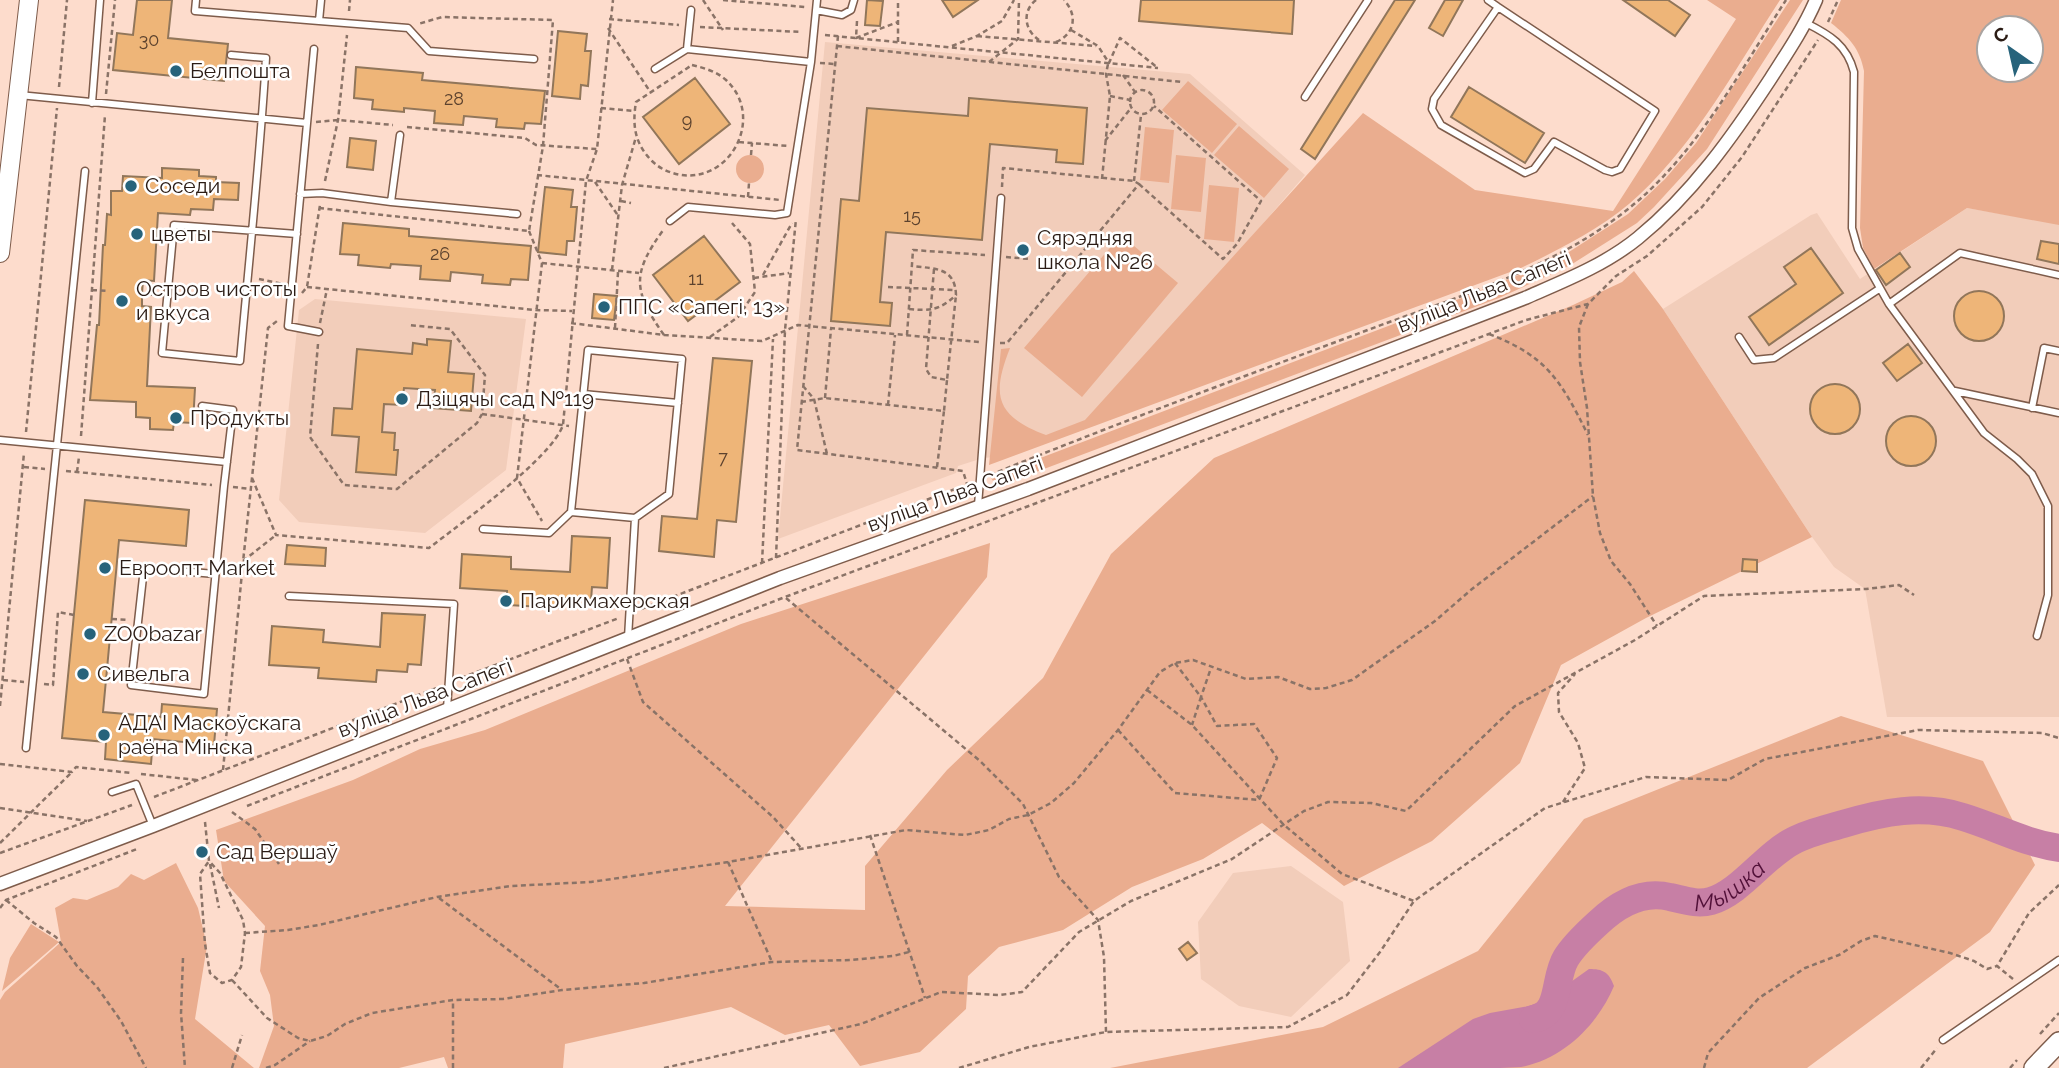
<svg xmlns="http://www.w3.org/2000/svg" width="2059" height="1068" font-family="Raleway,sans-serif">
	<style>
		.built { fill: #f2cdba }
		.green { fill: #eaad8f; fill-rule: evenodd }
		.water { fill: #c77fa5 }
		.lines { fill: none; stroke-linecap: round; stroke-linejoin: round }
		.river { stroke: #c77fa5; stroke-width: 28 }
		.building { fill: #eeb578; stroke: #91765a; stroke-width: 2 }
		.lane-casing { stroke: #7e5c4b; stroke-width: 9 }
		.street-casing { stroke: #7e5c4b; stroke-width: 15 }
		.secondary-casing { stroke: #7e5c4b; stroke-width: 20 }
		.primary-casing { stroke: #7e5c4b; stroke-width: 22 }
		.path { stroke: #8a7367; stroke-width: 2.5; stroke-dasharray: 5 3.5; stroke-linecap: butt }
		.lane { stroke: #fff; stroke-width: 6 }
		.street { stroke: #fff; stroke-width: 12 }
		.secondary { stroke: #fff; stroke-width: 18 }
		.primary { stroke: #fff; stroke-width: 19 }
		.poi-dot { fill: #27637b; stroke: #fff; stroke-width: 2.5 }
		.labels { text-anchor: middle; stroke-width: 5; stroke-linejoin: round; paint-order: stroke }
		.number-label { font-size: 18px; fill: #5c422e }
		.poi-label { font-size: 21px; fill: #2b1c15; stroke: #fff; text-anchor: start }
		.street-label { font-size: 21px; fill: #2b1c15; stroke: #fff }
		.water-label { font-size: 23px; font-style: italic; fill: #511038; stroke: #fff }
	</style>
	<rect width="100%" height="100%" fill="#fddccc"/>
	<path class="built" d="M825 42 1190 74 1305 175 1093 421 995 457 983 458 958 466 956 473 778 539Z
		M1967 208 2059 224V717H1887L1865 589 1834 567 1812 537 1663 309 1811 215 1817 213 1860 279Z
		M315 299 526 319 506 470 425 533 299 522 279 500 299 310Z
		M1291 866 1343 902 1350 961 1291 1017 1239 1006 1201 979 1198 922 1233 873Z"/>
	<path class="green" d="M1707 0H1780C1737 66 1697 141 1639 195 1608 225 1560 249 1521 268L989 465 1001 349 1010 348C991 396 996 416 1046 435L1085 420 1363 113 1475 190 1613 211 1736 19Z
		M1790 0H1803L1707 149 1654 207 1637 223 1569 266 1499 298 1004 484 994 482 990 477 1449 303 1558 259 1628 214 1665 179 1696 143Z
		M1841 0H2059V225L1967 208 1874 269 1863 248 1860 228 1864 71C1860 49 1849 37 1831 23ZM1989 28H2031V70H1989Z
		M1188 81 1237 124 1212 153 1162 110Z
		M1239 126 1289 169 1264 198 1214 155Z
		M1145 127 1174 130 1169 183 1140 180Z
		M736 169a14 14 0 1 1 28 0a14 14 0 1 1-28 0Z
		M1176 155 1206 158 1201 212 1171 209Z
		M1209 185 1239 188 1234 242 1204 239Z
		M1121 235 1178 283 1082 397 1024 348Z
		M1634 271 1663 309 1812 537 1646 618 1561 665 1520 763 1432 841 1344 886 1262 823 1203 859 1132 887 1063 930 999 947 968 976 966 1009 920 1052 860 1066 829 1025 785 1035 731 1007 565 1044 563 1068H448L444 1057 399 1068H259L274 1026 270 995 260 971 265 926 224 881 216 830 353 780 420 749 485 730 741 624 990 543 987 577 725 906 865 910V866L947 770 1043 678 1111 554 1214 458 1573 305 1622 282Z
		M1841 716 1983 761 2035 865 1990 932 1807 1068H1110L1323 1027 1478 951 1584 819Z
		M176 863 198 908 207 946 195 1019 254 1068H0V1000L5 992 61 942 55 908 73 898 87 900 118 887 131 874 144 880Z
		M31 924 59 942 2 991 10 958Z"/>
	<path class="water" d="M1589 969C1603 969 1609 972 1614 986 1598 1024 1564 1059 1521 1067 1508 1068 1492 1068 1478 1068 1452 1068 1425 1068 1398 1068L1473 1019 1490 1013 1529 1006 1547 999Z"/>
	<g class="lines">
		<path class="river" id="s1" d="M1533 1019C1562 1014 1553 979 1566 958 1574 945 1587 933 1598 923 1618 904 1642 890 1670 897 1684 900 1697 905 1711 901 1741 892 1764 856 1793 841 1808 833 1826 829 1843 824 1883 812 1922 804 1963 817 1996 827 2025 843 2059 848"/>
	</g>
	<path class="building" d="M137 0H172L168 38 228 44 224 81 113 70 117 33 133 35Z
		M867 0 883 1 880 26 865 25Z
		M942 0H978L953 17Z
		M1141 0H1294L1292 34 1139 21Z
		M1395 0H1415L1315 159 1301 149Z
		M1445 0H1463L1443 36 1429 28Z
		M1623 0H1668L1690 15 1675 36Z
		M558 31 587 34 585 51H591L588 86 581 85 580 99 552 96Z
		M356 67 423 73 422 80 545 91 541 124 525 123 524 129 496 127 497 119 464 116 463 125 434 123 435 111 404 108V112L372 109 373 100 354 98Z
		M695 78 730 124 679 164 643 117Z
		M1469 87 1544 133 1525 163 1451 117Z
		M969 98 1087 108 1083 164 1056 162 1057 150 990 144 982 240 886 232 880 302 892 303 890 326 831 321 841 199 859 201 867 108 968 116Z
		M350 138 376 141 373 170 347 167Z
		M162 168 199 170V176L216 177V182L239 183 238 200 214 199 213 210 191 209 190 215 158 213 154 281 143 280 142 294V306L151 307 147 386 195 388 193 423 174 422 173 430 150 429V418L136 417V402L90 400 97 325H99L103 245H105L107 214 111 215V191H122L123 176 162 178Z
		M545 187 573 190 571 207H577L574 241H567L566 255 538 252Z
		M343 223 409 229V236L531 246 528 280 511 279 510 285 482 283 483 275 451 272 450 281 420 279 421 266 391 264 390 268 358 265 359 255 340 254Z
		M704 236 740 282 688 321 653 275Z
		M2041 241 2059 244V264L2037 259Z
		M1811 248 1843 293 1769 345 1749 317 1796 284 1784 267Z
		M1900 253 1910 267 1886 285 1876 270Z
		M1954 316a25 25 0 1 1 50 0a25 25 0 1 1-50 0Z
		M594 294 617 296 614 320 592 318Z
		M427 339 451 341 448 372 474 374 471 411 433 408 435 390 404 388 402 405 384 404 382 432 395 433 394 450H398L396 475 356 472 359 437 332 435 334 408 352 409 357 349 412 354 413 343 427 345Z
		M1908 344 1922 363 1897 381 1883 363Z
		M713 358 752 361 736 522 717 520 714 557 659 551 662 516 697 519Z
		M1810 409a25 25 0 1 1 50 0a25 25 0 1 1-50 0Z
		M1886 441a25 25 0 1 1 50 0a25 25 0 1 1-50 0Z
		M85 500 189 510 186 546 119 540 103 712 161 717 162 704 217 709 214 745 153 739 151 764 105 759 106 742 62 738Z
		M572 536 610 538 607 588 592 587 591 600 561 598 560 608 507 605V591L460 588 462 554 511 557V569L570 572Z
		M287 545 326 548 325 566 285 564Z
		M1743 559 1757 560V572L1742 571Z
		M382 613 425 615 421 665 408 664 407 672 377 670 376 682 318 678 319 668 269 665 272 626 324 630 323 642 380 647Z
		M1188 942 1197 953 1187 960 1179 949Z"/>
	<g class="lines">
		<g class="lane-casing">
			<path id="lane" d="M196 0 195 11 319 21 321 0
				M1488 0 1498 7 1655 111 1620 169 1612 172 1605 170 1554 142 1534 169 1525 173 1441 125 1432 109 1434 99 1498 7
				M816 10 842 15 851 10 854 0
				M319 21 408 28 429 51 534 59
				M1806 23C1830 35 1847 45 1854 72L1852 228 1858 249 1889 304 1984 433 2017 459 2032 474 2048 506V595L2037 636
				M314 49 288 326 319 332
				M687 49 691 10
				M231 55 266 58C260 159 249 260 240 361L162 353 174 225 297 234
				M655 69 687 49 811 62 817 0
				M19 95 307 123
				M1305 97 1368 0
				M92 103 100 0
				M300 194 322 193 391 202 517 214
				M391 202 400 135
				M670 221 688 207 775 215 787 213 811 62
				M1889 304 1960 253 2059 275
				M1739 337 1754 360 1774 358 1879 289
				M1955 391 2059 413
				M583 394 678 403
				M202 406 233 410 224 486 204 694 131 685 144 568 215 574
				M2032 408 2044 348 2059 351
				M0 440 227 462
				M978 506 1001 198
				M483 529 549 533 571 512 635 518 669 494 682 359 588 350 571 512
				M289 596 454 604 447 709
				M628 638 635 518
				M26 748 85 171
				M112 792 136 784 153 826
				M1943 1040 2059 960"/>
		</g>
		<g class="street-casing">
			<path id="street" d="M0 884 153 826 780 578 1028 489 1525 298C1564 281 1605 265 1638 238 1692 194 1733 136 1771 78 1787 53 1804 28 1816 0"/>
		</g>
		<g class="secondary-casing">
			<path id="secondary" d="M0 253 29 0"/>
		</g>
		<g class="primary-casing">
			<path id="primary" d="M2034 1068 2059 1042"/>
		</g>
		<path class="path" d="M703 0 723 30
			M723 0 805 7
			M1036 0C1022 11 1024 30 1039 40
			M349 11 350 0
			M609 19 679 25
			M857 21 856 38 898 22
			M1828 22 1838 0
			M700 27 801 32
			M608 28 651 93
			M1071 30 1098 46 1109 63 1120 38 1158 68
			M825 35 1158 68
			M838 36 797 450 963 471 967 484
			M977 36 1096 46
			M898 42V0
			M1056 42C1075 34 1078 15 1064 0
			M837 46 1182 82
			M952 46 977 36 1002 21 1014 0
			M989 62 1018 39 1019 0
			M820 63 835 64
			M692 65C704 68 716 71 726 80 765 116 732 182 681 175 670 173 660 169 652 161 635 144 632 126 636 102Z
			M1123 75 1135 92
			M59 87 67 0
			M1130 102a12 12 0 1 1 24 0a12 12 0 1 1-24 0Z
			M106 94 115 0
			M1110 96 1130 100
			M601 108 635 111
			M316 122 338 120 393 125
			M407 127 525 138 536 145 597 149
			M1105 141 1131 108
			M739 142 788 146
			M751 155 752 143
			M537 175 780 200
			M1102 179 1110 96 1106 74 1108 64
			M325 181 338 120 347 35
			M1134 181 1141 115
			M595 182 619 217
			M1139 184 1223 259 1237 244 1261 201 1154 106
			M748 197 749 183
			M621 201 631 203
			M319 208 529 231 543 146 553 20 442 17 418 24
			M529 231 542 263 517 478 542 521
			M1006 257 1030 259
			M542 263 639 273
			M934 269 926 369 931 377 947 380 956 295
			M612 270 622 185 636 137
			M763 275 792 223
			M754 278 789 273
			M259 279 283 284
			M307 287 535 310 572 311
			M888 287 955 290
			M92 290 108 291
			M302 293 307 287 320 205
			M142 294 157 295
			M1588 304 1579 327 1580 362 1587 408 1593 496 1600 533 1611 561 1630 584 1657 626
			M909 309C931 311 940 310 956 295 955 267 935 269 913 266
			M320 323 327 289
			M571 323 664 335 762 341 798 325 979 342
			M615 328 618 272
			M1489 334C1547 356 1561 381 1588 435
			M664 335C632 290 632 273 664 229
			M907 335 913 250 985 255
			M710 337 738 317 755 292 750 244 732 223
			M1000 343H1007L1139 184 1134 181 1003 168 1002 187
			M318 344 310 437 344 485 397 489 477 423 482 414 485 375 450 329 408 325
			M803 386 814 399 827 454
			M825 398 831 329
			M801 402 825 398 944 411 947 380
			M888 405 895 335
			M482 414 569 426
			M26 432 57 108
			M81 436 105 115
			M24 467 45 469
			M937 467 944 411
			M66 471 212 485
			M77 472 79 457
			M990 475C1115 424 1240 378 1365 331 1453 298 1548 271 1623 213 1695 158 1738 74 1786 0
			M252 478 276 535 429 548C460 524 552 458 563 425L586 181 597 149 613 0
			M233 487 251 489
			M776 558 785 330 796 219
			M243 561 276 535
			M762 563 773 339
			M786 598 980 761 1023 804 1059 877 1098 920 1104 957 1106 1032
			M641 609 968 484
			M112 619 128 620
			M627 659 643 702 773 817 802 849
			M1175 663 1201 697 1192 725
			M461 678 619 618
			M3 680 24 682
			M44 684 53 685 58 612 74 615
			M1147 690 1192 725 1283 824 1342 874 1414 901
			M0 706 24 453
			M1118 730 1175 793 1259 800 1277 758 1254 724 1217 726 1201 697 1211 668
			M0 764 72 772 76 767 131 773
			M223 770 243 562 268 328 277 321
			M141 774 197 780
			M154 797 439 687
			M1563 802 1585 768 1578 743 1559 712 1558 693 1575 674
			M247 806 785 597 1489 334 1526 320 1588 304 1616 276 1647 256 1683 224 1702 207 1742 157 1818 40
			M0 808 87 821
			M232 812 255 829 279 864
			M205 822 209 861 220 873 243 920 245 933 241 967 232 980 222 983 210 973 205 944 200 874 209 861
			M870 835 925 998
			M0 843 72 772
			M0 853 132 805
			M728 862 772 962
			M210 864 219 908
			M439 898 562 990
			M6 900 34 923 56 937 77 966 97 987 121 1021 146 1068
			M0 908 6 900 137 849
			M245 933 288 930 319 925 437 897 510 886 591 882 728 862 906 830 965 835 989 830 1009 819 1028 815 1051 803 1074 783 1118 730 1160 672 1175 663 1193 660 1246 679 1278 677 1310 689 1326 688 1352 680 1435 621 1472 589 1593 496
			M183 958 181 1013 185 1068
			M2013 979 1997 966 2029 913 2059 885
			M232 980 267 1018 298 1038 310 1041 327 1036 345 1024 372 1013 453 1000 503 999 562 990 644 983 772 962 851 960 893 956 909 952
			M2040 1034 2059 1013
			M232 1068 242 1035
			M266 1068 275 1065 310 1041
			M453 1068V1000
			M664 1068 861 1024 941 992 1000 995 1022 992 1079 932 1131 901 1232 859 1304 811 1328 802 1371 803 1406 811 1515 706 1635 640 1704 596 1866 589 1899 585 1914 595
			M959 1068 1029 1047 1106 1032 1288 1027 1347 995 1380 952 1414 901 1545 808 1646 777 1728 780 1765 759 1918 730 2042 733 2059 738
			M1704 1068 1708 1053 1759 998 1805 968 1839 955 1861 941 1875 936 1950 953 1974 961 1987 969 1997 966
			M1921 1068 1937 1048
			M2010 1068 2017 1060"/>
		<use href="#lane" class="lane"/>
		<use href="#street" class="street"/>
		<use href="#secondary" class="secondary"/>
		<use href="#primary" class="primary"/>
	</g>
	<g class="poi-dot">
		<circle cx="176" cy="71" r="7"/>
		<circle cx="131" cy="186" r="7"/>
		<circle cx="137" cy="234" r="7"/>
		<circle cx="1023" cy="250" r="7"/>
		<circle cx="122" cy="301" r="7"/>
		<circle cx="604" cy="307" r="7"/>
		<circle cx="402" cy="399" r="7"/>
		<circle cx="176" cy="418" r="7"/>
		<circle cx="105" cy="568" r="7"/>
		<circle cx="506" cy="601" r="7"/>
		<circle cx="90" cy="634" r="7"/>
		<circle cx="83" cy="674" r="7"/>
		<circle cx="104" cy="735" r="7"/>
		<circle cx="202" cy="852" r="7"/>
	</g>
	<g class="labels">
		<g class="number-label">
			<text x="149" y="46">30</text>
			<text x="454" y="105">28</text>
			<text x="687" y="127">9</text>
			<text x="912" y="222">15</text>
			<text x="440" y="260">26</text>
			<text x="696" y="285">11</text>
			<text x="723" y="464">7</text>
		</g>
		<g class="poi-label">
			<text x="190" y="78">Белпошта</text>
			<text x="145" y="193">Соседи</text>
			<text x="151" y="241">цветы</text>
			<text x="1037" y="245">Сярэдняя<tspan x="1037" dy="24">школа №26</tspan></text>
			<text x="136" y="296">Остров чистоты<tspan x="136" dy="24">и вкуса</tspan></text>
			<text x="618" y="314">ППС «Сапегі, 13»</text>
			<text x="416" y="406">Дзіцячы сад №119</text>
			<text x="190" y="425">Продукты</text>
			<text x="119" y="575">Евроопт Market</text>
			<text x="520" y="608">Парикмахерская</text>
			<text x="104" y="641">ZOObazar</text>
			<text x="97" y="681">Сивельга</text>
			<text x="118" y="730">АДАІ Маскоўскага<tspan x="118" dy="24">раёна Мінска</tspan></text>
			<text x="216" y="859">Сад Вершаў</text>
		</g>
		<g class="street-label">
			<text transform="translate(1484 292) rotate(-22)" y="7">вуліца Льва Сапегі</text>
			<text transform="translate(955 494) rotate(-20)" y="7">вуліца Льва Сапегі</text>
			<text transform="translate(425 698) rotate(-21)" y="7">вуліца Льва Сапегі</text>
		</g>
		<g class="water-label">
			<text dy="8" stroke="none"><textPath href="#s1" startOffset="266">Мышка</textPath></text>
		</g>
	</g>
	<g transform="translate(2010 49) rotate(326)"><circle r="33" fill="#ffffff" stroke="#aaa4a1" stroke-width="2"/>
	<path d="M0-5L12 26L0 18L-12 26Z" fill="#27637b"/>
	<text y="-10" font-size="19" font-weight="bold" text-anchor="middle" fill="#2b1c15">С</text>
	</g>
</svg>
